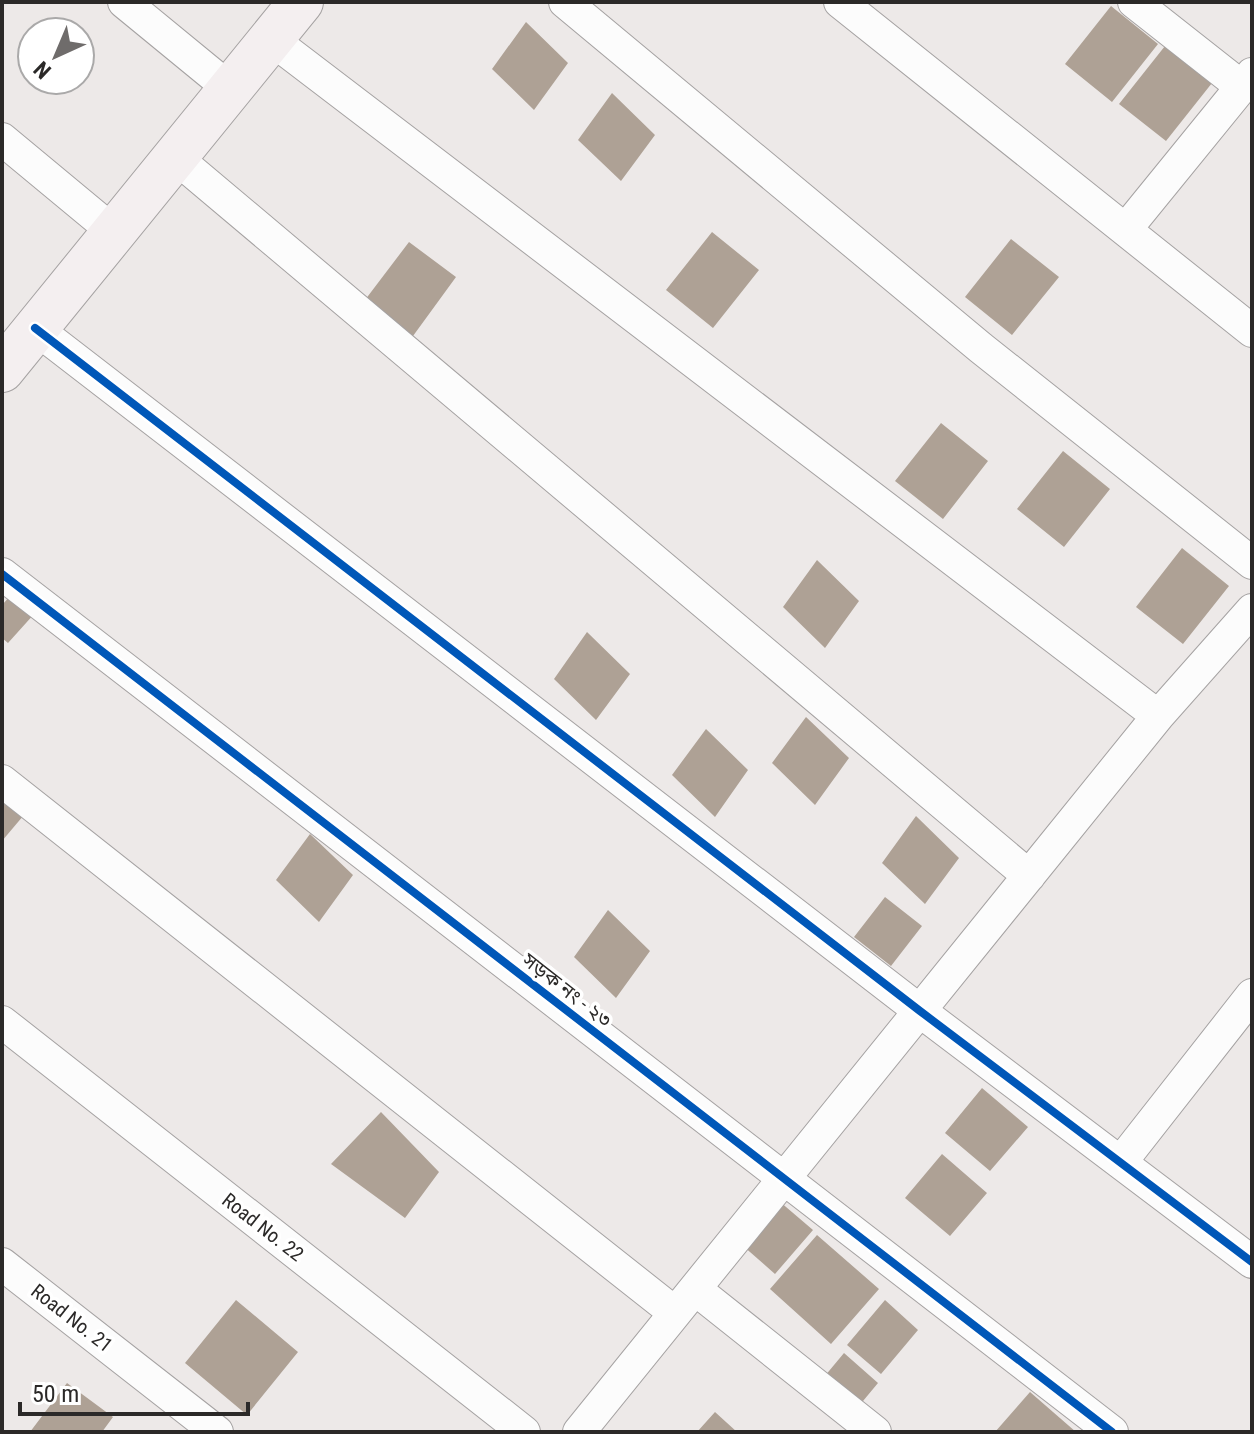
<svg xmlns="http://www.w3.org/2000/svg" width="1254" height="1434" font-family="'Roboto Condensed','Noto Sans Bengali',sans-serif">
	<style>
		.building { fill: #aea195 }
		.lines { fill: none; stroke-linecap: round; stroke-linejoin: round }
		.street-casing { stroke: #a5a2a2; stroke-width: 34 }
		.secondary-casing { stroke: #a5a2a2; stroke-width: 46 }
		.street { stroke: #fcfcfc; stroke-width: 32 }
		.secondary { stroke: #f4eff0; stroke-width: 44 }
		.cycleway-casing { stroke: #fff; stroke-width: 13 }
		.cycleway { stroke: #0057b8; stroke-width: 8 }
		.labels { text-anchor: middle; stroke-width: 7; stroke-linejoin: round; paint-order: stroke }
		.street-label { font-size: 20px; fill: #2b2928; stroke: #fff }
	</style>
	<rect width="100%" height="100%" fill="#ede9e8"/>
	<path class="building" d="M1111 6 1158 44 1112 102 1065 64Z
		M526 22 568 63 534 110 492 69Z
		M1165 46 1212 83 1166 141 1119 104Z
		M612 93 655 135 621 181 578 140Z
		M712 232 759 270 713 328 666 290Z
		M1011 239 1059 277 1012 335 965 297Z
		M409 242 456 277 413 336 365 300Z
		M941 423 988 461 943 519 895 481Z
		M1063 451 1110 489 1064 547 1017 509Z
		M1182 548 1229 586 1183 644 1136 607Z
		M817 560 859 601 825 648 783 607Z
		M12 594 35 613 8 643 2 638V605Z
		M587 632 630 674 596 720 554 679Z
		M806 717 849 758 815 805 772 763Z
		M706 729 748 770 715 817 672 775Z
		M2 796 29 809 2 841Z
		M916 816 959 858 925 904 882 863Z
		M310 834 353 875 319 922 276 880Z
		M885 897 922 926 891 966 854 937Z
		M608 910 650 951 616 998 574 957Z
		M982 1088 1028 1127 990 1171 945 1133Z
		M381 1112 439 1172 405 1218 331 1164Z
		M942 1154 987 1193 950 1236 905 1198Z
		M779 1201 813 1230 775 1274 742 1245Z
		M817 1235 879 1289 831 1344 770 1289Z
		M236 1300 298 1352 247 1415 185 1363Z
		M885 1300 918 1330 881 1374 847 1345Z
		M844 1353 878 1383 858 1407 824 1377Z
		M67 1383 113 1417 102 1432H30Z
		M1030 1392 1076 1432H995Z
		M715 1412 737 1432H697Z"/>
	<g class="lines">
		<g class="street-casing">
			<path id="street" d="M124 2 230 89
				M565 2 981 348 1252 563
				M840 2 1252 331
				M1134 2 1242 87
				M271 39 1158 716
				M2 139 114 232
				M175 157 1029 876
				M1126 229 1252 74
				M35 328 920 1011 1252 1262
				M2 574 1112 1432
				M2 781 675 1313
				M2 1022 524 1432
				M1121 1162 1252 995
				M2 1264 217 1432
				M695 1289 875 1432
				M579 1432 1158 716 1252 610"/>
		</g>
		<g class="secondary-casing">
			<path id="secondary" d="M2 370 301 2"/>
		</g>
		<use href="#street" class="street"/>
		<use href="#secondary" class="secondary"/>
		<g class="cycleway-casing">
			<path id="cycleway" d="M35 328 920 1011 1252 1262
				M2 574 1112 1432"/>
		</g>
		<use href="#cycleway" class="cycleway"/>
	</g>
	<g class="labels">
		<g class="street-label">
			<text transform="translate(567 990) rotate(38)" y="7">সড়ক নং - ২৩</text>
			<text transform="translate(263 1227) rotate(38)" y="7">Road No. 22</text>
			<text transform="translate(72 1318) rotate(38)" y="7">Road No. 21</text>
		</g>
	</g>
	<rect width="1254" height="1434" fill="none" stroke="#2b2928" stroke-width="8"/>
	<g transform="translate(56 56) rotate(224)"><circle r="38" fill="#ffffff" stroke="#aaa9a9" stroke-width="2"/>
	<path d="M0-6L14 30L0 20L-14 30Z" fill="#6f6c6b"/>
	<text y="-12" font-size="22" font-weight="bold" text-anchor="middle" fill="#2b2928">N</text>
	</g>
	<path d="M20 1402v12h228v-12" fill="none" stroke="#2b2928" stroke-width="4"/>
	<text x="32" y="1402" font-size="24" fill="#2b2928" stroke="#ffffff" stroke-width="6" paint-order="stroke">50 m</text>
</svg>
